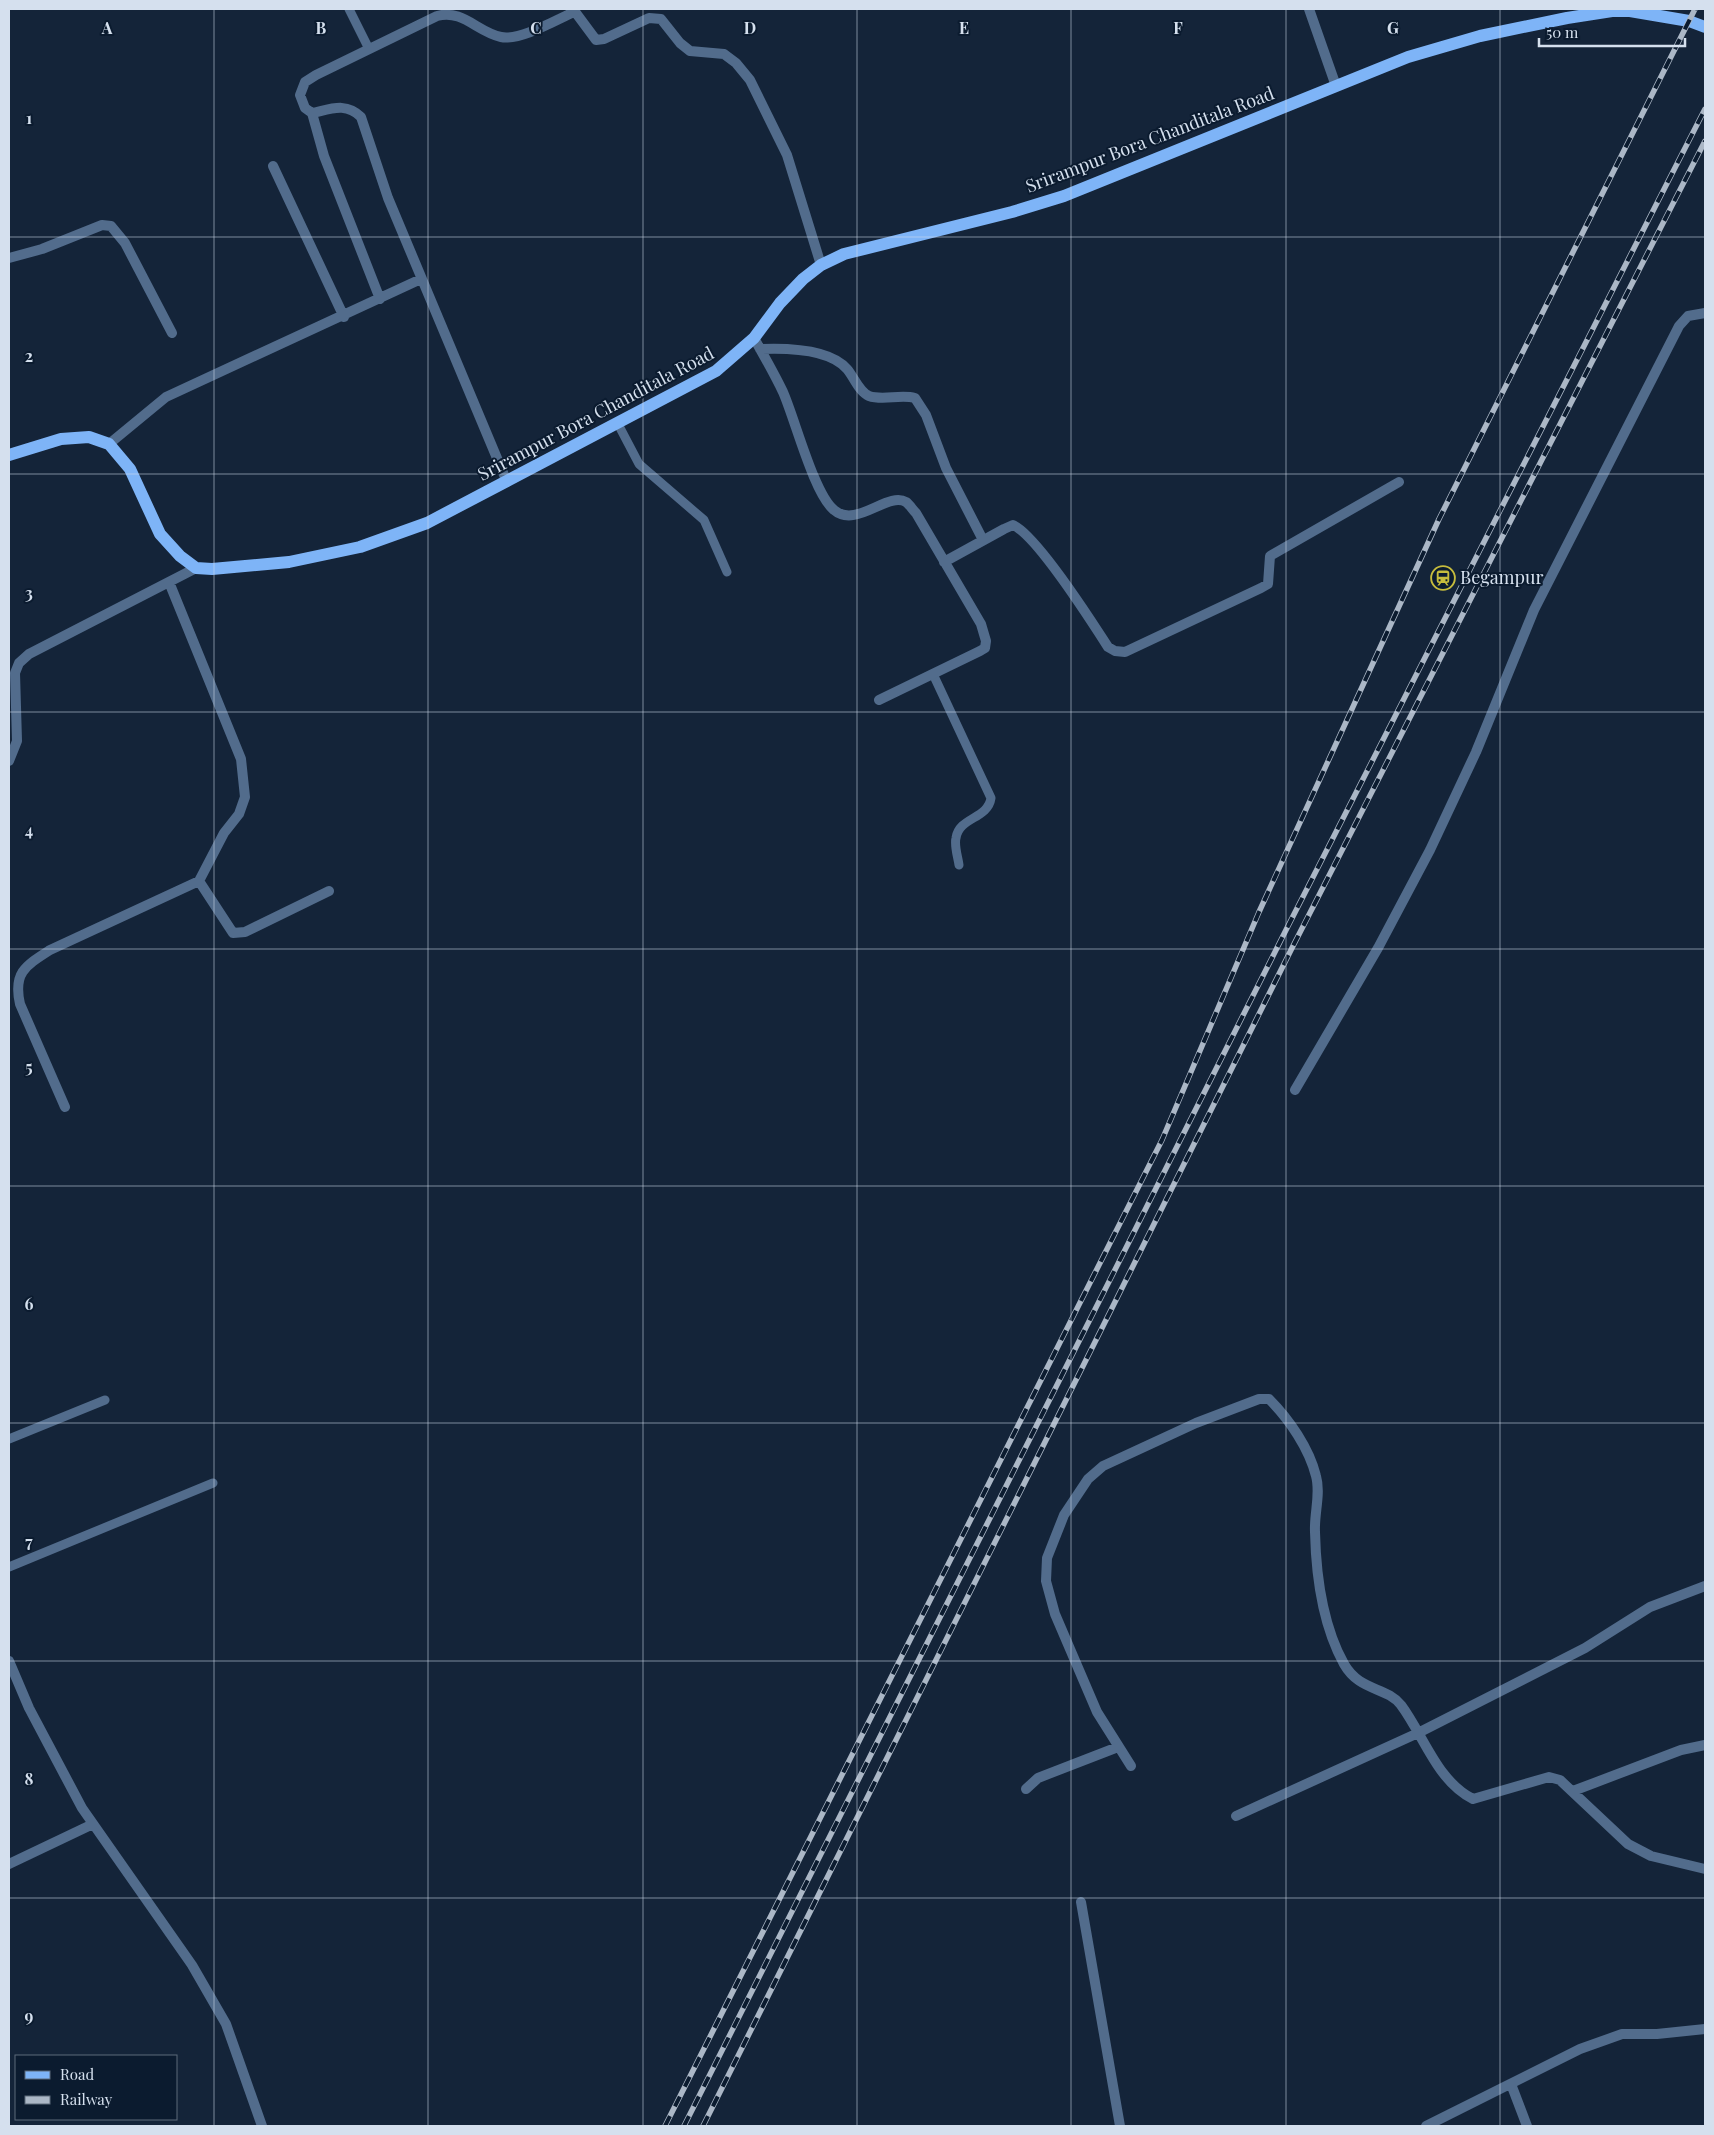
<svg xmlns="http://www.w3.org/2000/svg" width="1714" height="2135" font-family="'Playfair Display',serif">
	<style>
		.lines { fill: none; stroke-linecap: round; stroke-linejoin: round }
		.service { stroke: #526c8c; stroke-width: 9 }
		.minor { stroke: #526c8c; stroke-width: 10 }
		.primary { stroke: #7eb4f7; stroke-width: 12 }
		.rail-casing { stroke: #abb7c6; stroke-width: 5.5 }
		.rail { stroke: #0b1b2f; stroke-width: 4; stroke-dasharray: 11; stroke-linecap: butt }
		.grid { fill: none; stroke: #d5e0ee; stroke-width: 1; stroke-opacity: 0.55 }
		.labels { text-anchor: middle; stroke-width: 4; stroke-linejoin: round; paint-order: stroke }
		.street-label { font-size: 18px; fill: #d5e0ee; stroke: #0b1b2f }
		.poi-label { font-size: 18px; fill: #d5e0ee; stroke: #0b1b2f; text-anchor: start }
		.grid-label { font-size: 16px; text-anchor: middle; font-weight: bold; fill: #d5e0ee; stroke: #0b1b2f; stroke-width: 4; stroke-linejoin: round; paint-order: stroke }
	</style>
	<rect width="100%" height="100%" fill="#142439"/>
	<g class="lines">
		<path class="service" d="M349 9 369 49
			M618 424 639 464 704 520 727 572
			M933 674 991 798C988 819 959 817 956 838 954 846 958 857 959 865
			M9 1439 105 1400
			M9 1567 213 1483"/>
		<path class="minor" d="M573 9 596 40 604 39 649 18 661 19 680 43 690 51 724 54 736 63 750 80 787 155 821 265
			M1309 9 1336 86
			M312 113 324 156 380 299
			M273 166 344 317
			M9 258 42 249 102 225 111 226 125 243 172 333
			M754 338C764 356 774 373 783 392 795 419 814 494 834 510 856 529 888 491 906 502 909 504 913 510 916 513L981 624 986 641 985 648 980 651 879 700
			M760 349C785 348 829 348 847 369 854 377 859 392 869 396 883 401 900 394 915 398L926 415 946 468 983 540
			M109 444 166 397 421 279
			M507 482 388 198 361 117C346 102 331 109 312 113L305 108 300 95 305 82 316 75 437 16C463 9 477 32 501 37 520 41 556 20 574 12
			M944 562 1004 529 1013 525C1036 535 1092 622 1108 647L1115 651 1125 652 1261 588 1268 584 1270 556 1399 482
			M9 761 17 741 15 673 19 663 29 654 196 568
			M199 881 233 933 245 932 329 891
			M1295 1090 1378 948 1430 850 1476 752 1534 610 1679 326 1688 316 1705 313
			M65 1107 20 1004C13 973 25 966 50 950L199 881 224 833 239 814 245 797 241 759 169 582
			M9 1661 29 1708 82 1808 192 1965 226 2024 262 2126
			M1131 1766 1097 1712 1055 1614 1046 1581 1047 1558 1064 1515 1088 1479 1103 1466 1196 1423 1259 1399H1269C1289 1419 1309 1448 1316 1476 1321 1494 1314 1513 1315 1532 1316 1575 1323 1626 1344 1664 1360 1692 1386 1686 1401 1705 1424 1736 1437 1781 1473 1799L1549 1777 1560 1780 1628 1844 1651 1856 1705 1869
			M1026 1789 1038 1778 1118 1747
			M1573 1791 1681 1750 1705 1745
			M1236 1816 1418 1733 1585 1648 1650 1607 1705 1586
			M9 1864 93 1824
			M1081 1902 1120 2126
			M1511 2084 1527 2126
			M1426 2126 1580 2049 1622 2034H1657L1705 2029"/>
		<path class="primary" d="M9 455 61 439 89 437 109 444 130 469 160 534 180 556 196 568 212 569 289 562 360 547 427 523 716 371 754 338 780 303 803 279 821 265 844 254 1012 212 1064 196 1408 57 1480 36 1567 18 1612 11H1630L1689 21 1705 27"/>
		<g class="rail-casing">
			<path id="rail" d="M665 2126 1162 1140 1259 912 1439 519 1695 9
				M684 2126 1287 928 1705 109
				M703 2126 1293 946 1705 141"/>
		</g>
		<use href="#rail" class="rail"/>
	</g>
	<path class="grid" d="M214 9V2126M428 9V2126M643 9V2126M857 9V2126M1071 9V2126M1286 9V2126M1500 9V2126M9 237H1705M9 474H1705M9 712H1705M9 949H1705M9 1186H1705M9 1423H1705M9 1661H1705M9 1898H1705"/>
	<defs>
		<g id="station-ring" transform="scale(1.25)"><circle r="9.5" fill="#0b1b2f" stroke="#c6bc3d" stroke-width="1.5"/><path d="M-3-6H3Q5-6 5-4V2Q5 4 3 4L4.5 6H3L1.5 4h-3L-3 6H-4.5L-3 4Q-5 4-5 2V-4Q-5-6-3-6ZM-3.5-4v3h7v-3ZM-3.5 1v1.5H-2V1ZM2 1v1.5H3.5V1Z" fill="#c6bc3d"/></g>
	</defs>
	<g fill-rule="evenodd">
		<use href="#station-ring" x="1443" y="578"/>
	</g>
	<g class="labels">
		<g class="street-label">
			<text transform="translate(1150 140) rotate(-21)" y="6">Srirampur Bora Chanditala Road</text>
			<text transform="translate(596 414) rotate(-28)" y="6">Srirampur Bora Chanditala Road</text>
		</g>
		<g class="poi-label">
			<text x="1460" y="584">Begampur</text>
		</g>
	</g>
	<g class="grid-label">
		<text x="107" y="34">A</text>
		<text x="321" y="34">B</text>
		<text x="536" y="34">C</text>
		<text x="750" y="34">D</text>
		<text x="964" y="34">E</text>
		<text x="1178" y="34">F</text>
		<text x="1393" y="34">G</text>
		<text x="29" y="124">1</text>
		<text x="29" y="362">2</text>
		<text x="29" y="599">3</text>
		<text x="29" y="836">4</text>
		<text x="29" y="1073">5</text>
		<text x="29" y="1310">6</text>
		<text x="29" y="1548">7</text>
		<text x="29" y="1785">8</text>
		<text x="29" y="2022">9</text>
	</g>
	<rect width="1714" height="2135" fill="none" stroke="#d5e0ee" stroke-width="20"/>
	<rect x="15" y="2055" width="162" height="65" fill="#0b1b2f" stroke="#5c6a7b"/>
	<rect x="25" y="2071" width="25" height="8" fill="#7eb4f7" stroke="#5c6a7b"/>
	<text x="60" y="2080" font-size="15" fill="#d5e0ee">Road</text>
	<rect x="25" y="2096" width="25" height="8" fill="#abb7c6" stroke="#5c6a7b"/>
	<text x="60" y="2105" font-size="15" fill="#d5e0ee">Railway</text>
	<path d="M1539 38v8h146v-8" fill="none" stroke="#d5e0ee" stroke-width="2.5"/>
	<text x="1546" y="38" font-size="15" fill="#d5e0ee" stroke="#0b1b2f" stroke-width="4" paint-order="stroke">50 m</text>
</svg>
